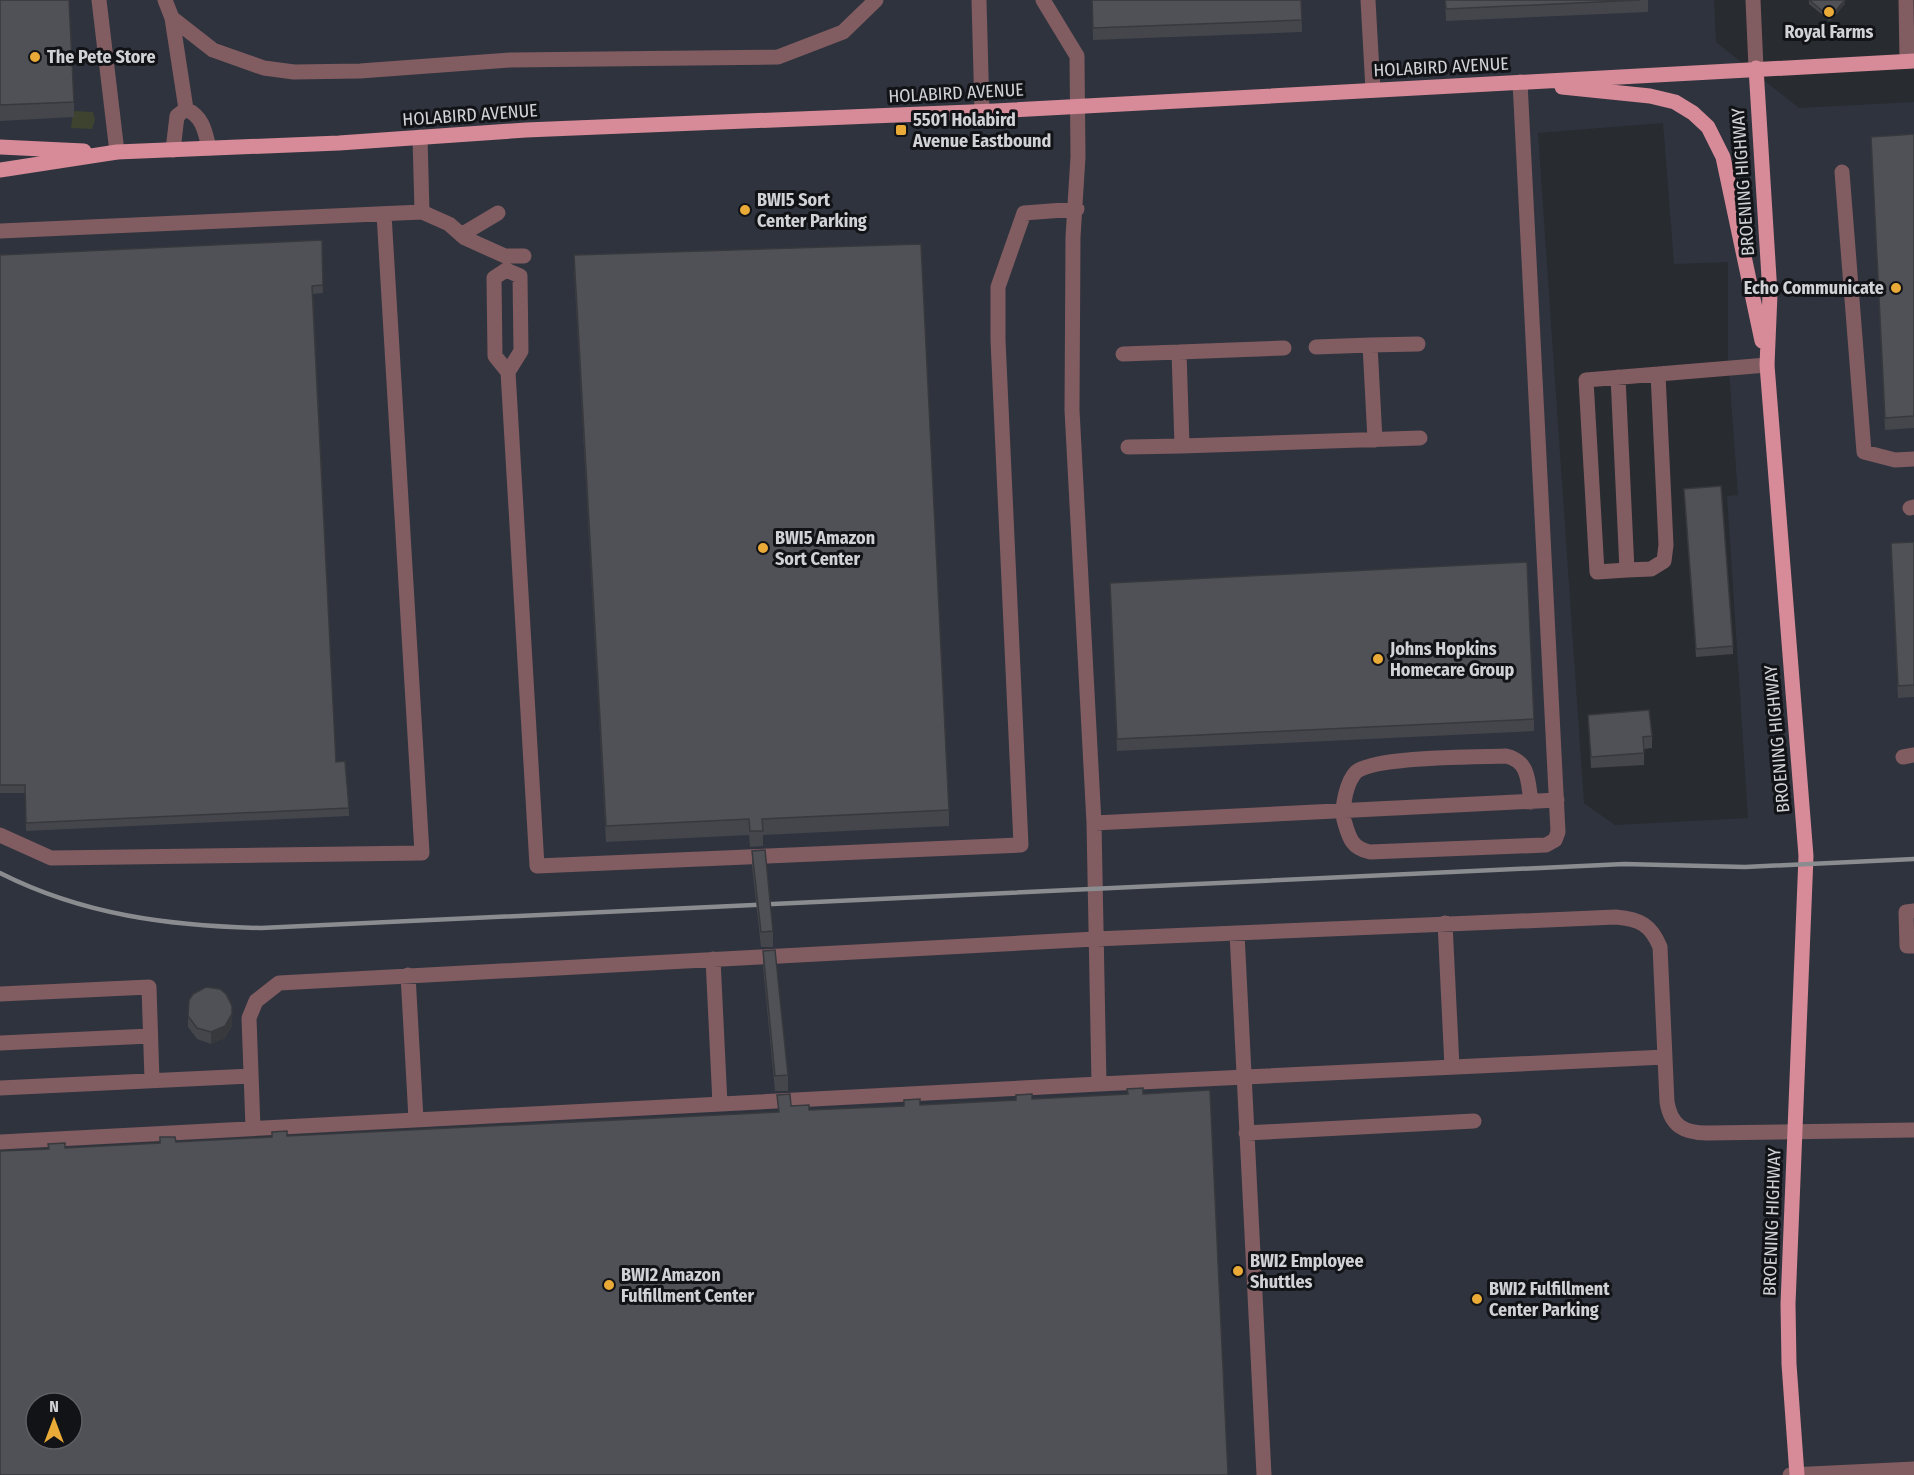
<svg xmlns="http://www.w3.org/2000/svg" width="1914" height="1475" font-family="'Fira Sans Condensed',sans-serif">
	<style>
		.built { fill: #2e333d; fill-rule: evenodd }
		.green { fill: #3d432e }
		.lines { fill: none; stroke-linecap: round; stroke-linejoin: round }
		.minor { stroke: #815c61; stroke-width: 15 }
		.major { stroke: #d78a97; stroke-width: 15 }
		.rail { stroke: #8a8c90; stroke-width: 4.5 }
		.wall { fill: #44464b }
		.shaded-wall { fill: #37393d }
		.building { fill: #4f5157; stroke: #37393d; stroke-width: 1.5; fill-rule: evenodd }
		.poi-dot { fill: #eaaa38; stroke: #121316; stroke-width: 2 }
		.labels { text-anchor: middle; stroke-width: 6; stroke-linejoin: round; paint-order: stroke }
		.poi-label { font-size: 18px; font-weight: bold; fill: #d1d2d6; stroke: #121316; text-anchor: start }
		.street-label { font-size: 18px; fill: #d1d2d6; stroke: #121316 }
	</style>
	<rect width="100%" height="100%" fill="#282b30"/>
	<path class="built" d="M0 0H1714L1716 42 1799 108 1914 102V1475H0ZM1663 123 1674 264 1728 262V358L1738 495 1727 496 1748 818 1615 825 1584 803 1538 133ZM36 1403H72V1439H36Z"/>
	<path class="green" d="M73 111 93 112 95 120 92 129 71 128Z"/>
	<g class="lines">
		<path class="minor" d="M99 0 117 152
			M165 0 172 18 186 109
			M979 0 982 112
			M1043 0 1077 56 1078 157 1073 237 1072 410 1094 823 1099 1084
			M1368 0 1373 90
			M1753 0 1756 68
			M1906 0 1907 61
			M172 18 213 50 264 68 294 72 360 71 510 60 778 57 843 32 876 0
			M1520 82 1558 832 1555 840 1546 845 1370 852C1351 848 1349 837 1344 820 1341 807 1347 781 1356 772 1374 756 1478 757 1506 756 1529 761 1528 781 1531 802
			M173 150 177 116 186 109C203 117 205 131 209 148
			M1842 172 1864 452 1895 460 1914 459
			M422 212 449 224 465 238 505 256H524
			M0 231 422 212 420 137
			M461 235 498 213
			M506 270 520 276 521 351 508 372 537 866 1021 845 998 340V287L1024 213 1077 209
			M506 270 494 278 495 356 508 372
			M1370 345 1418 344
			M1316 347 1370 345 1375 440
			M1284 348 1179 352 1182 446 1420 438
			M1123 354 1179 352
			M1618 377 1627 570 1651 569 1664 561 1666 545 1658 374
			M1128 447 1182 446
			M1910 508 1914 507
			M1627 570 1597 572 1586 380 1767 365
			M1903 757 1914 755
			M1094 823 1557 800
			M0 835 51 858 422 853 384 214
			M1914 911 1906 912 1907 946H1914
			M1445 923 1452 1067
			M1237 933 1264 1475
			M713 959 720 1104
			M408 975 416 1119
			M0 994 149 987 152 1080
			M0 1043 150 1036
			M0 1088 251 1076
			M253 1128 249 1018 256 1001 279 983 1095 939 1616 917C1640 919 1651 925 1660 947L1667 1102C1671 1126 1684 1133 1707 1133L1914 1130
			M1246 1133 1474 1121
			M0 1142 1099 1084 1665 1057
			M1790 1475 1914 1469"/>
		<path class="major" d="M1756 68 1770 294 1767 365 1806 856 1788 1304 1789 1364 1797 1475
			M1562 87 1650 96 1675 102 1693 113 1708 127 1723 157 1762 341
			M0 147 84 151
			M0 170 117 152 339 143 526 130 995 111 1914 61"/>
		<path class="rail" d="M0 873C83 915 170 926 261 928L1624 864 1745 867 1914 859"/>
	</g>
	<path class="wall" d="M0 0 74 102V117L0 121Z
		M1092 0H1301L1302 32 1093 40Z
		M1445 0H1648V12L1446 21Z
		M1809 0 1845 4 1830 21 1809 4Z
		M1914 134V428L1885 430 1871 137Z
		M322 240 323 293 313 294 336 762 349 808V816L26 831 25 793H0V255Z
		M574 255 949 810V826L763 835V846L750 847 749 835 606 842 574 271Z
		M1684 489 1733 646V654L1696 657Z
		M1914 542V697L1898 698 1891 543Z
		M1110 583 1534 719V731L1117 751Z
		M1588 715 1652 736V748L1644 749V765L1591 768Z
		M752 851 773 931V947H761L752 866Z
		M763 951 788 1075V1091H775L763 967Z
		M188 1016 232 1026 225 1038 211 1044 197 1039 188 1027Z"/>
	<path class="shaded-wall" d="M1845 0V4L1830 21V17Z
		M232 1006V1026L225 1038 211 1044V1032Z"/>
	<path class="building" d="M0 0H69L74 102 0 105Z
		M1092 0H1301L1302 20 1093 28Z
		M1445 0H1640L1446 9Z
		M1809 0H1845L1830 17Z
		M1914 134V416L1885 418 1871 137Z
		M322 240 323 285 312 286 336 762 345 761 349 808 26 823 25 785H0V255Z
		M921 244 949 810 762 819 763 831H750L749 819 606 826 574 255Z
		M1721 486 1733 646 1696 649 1684 489Z
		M1914 542V685L1898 686 1891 543Z
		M1527 562 1534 719 1117 739 1110 583Z
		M1649 710 1652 736 1643 737 1644 753 1591 757 1588 715Z
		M765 850 773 931 761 932 752 851Z
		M775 950 788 1075 775 1076 763 951Z
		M206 987 220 989 226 994 232 1006V1014L225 1026 211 1032 197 1028 188 1016 189 1000 193 994Z
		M1143 1088V1094L1210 1090 1228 1475H0V1151L49 1149 48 1144 65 1143V1148L160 1143V1137H175L176 1142 272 1137V1132L287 1131V1136L779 1112 777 1095 790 1094 791 1106 809 1105V1110L904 1106V1100L920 1099V1105L1016 1100V1095L1032 1094V1099L1128 1094 1127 1089ZM36 1403H72V1439H36Z"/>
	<g class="poi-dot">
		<circle cx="1829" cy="12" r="6"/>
		<circle cx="35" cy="57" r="6"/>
		<rect x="895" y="124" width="12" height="12" rx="3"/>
		<circle cx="745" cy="210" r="6"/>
		<circle cx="1896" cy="288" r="6"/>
		<circle cx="763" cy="548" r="6"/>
		<circle cx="1378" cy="659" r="6"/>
		<circle cx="1238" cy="1271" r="6"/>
		<circle cx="609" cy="1285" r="6"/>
		<circle cx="1477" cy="1299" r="6"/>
	</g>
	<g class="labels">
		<g class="poi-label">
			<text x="1829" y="38" text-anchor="middle">Royal Farms</text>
			<text x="47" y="63">The Pete Store</text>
			<text x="913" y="126">5501 Holabird<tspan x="913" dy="21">Avenue Eastbound</tspan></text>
			<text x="757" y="206">BWI5 Sort<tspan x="757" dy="21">Center Parking</tspan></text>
			<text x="1884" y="294" text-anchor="end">Echo Communicate</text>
			<text x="775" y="544">BWI5 Amazon<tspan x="775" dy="21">Sort Center</tspan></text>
			<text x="1390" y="655">Johns Hopkins<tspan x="1390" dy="21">Homecare Group</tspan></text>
			<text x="1250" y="1267">BWI2 Employee<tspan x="1250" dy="21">Shuttles</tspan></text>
			<text x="621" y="1281">BWI2 Amazon<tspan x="621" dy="21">Fulfillment Center</tspan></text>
			<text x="1489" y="1295">BWI2 Fulfillment<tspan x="1489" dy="21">Center Parking</tspan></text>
		</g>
		<g class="street-label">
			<text transform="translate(1441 67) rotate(-3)" y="6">HOLABIRD AVENUE</text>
			<text transform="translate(956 93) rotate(-3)" y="6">HOLABIRD AVENUE</text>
			<text transform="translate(470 115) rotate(-4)" y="6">HOLABIRD AVENUE</text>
			<text transform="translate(1743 182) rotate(-94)" y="6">BROENING HIGHWAY</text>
			<text transform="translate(1777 739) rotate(-95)" y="6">BROENING HIGHWAY</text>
			<text transform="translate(1772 1222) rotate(-88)" y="6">BROENING HIGHWAY</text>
		</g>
	</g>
	<g transform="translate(54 1421)"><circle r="28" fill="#121316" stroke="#5e5f63" stroke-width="1.5"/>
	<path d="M0-4.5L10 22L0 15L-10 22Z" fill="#eaaa38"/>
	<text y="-9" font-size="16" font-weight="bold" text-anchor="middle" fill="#d1d2d6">N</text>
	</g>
</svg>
